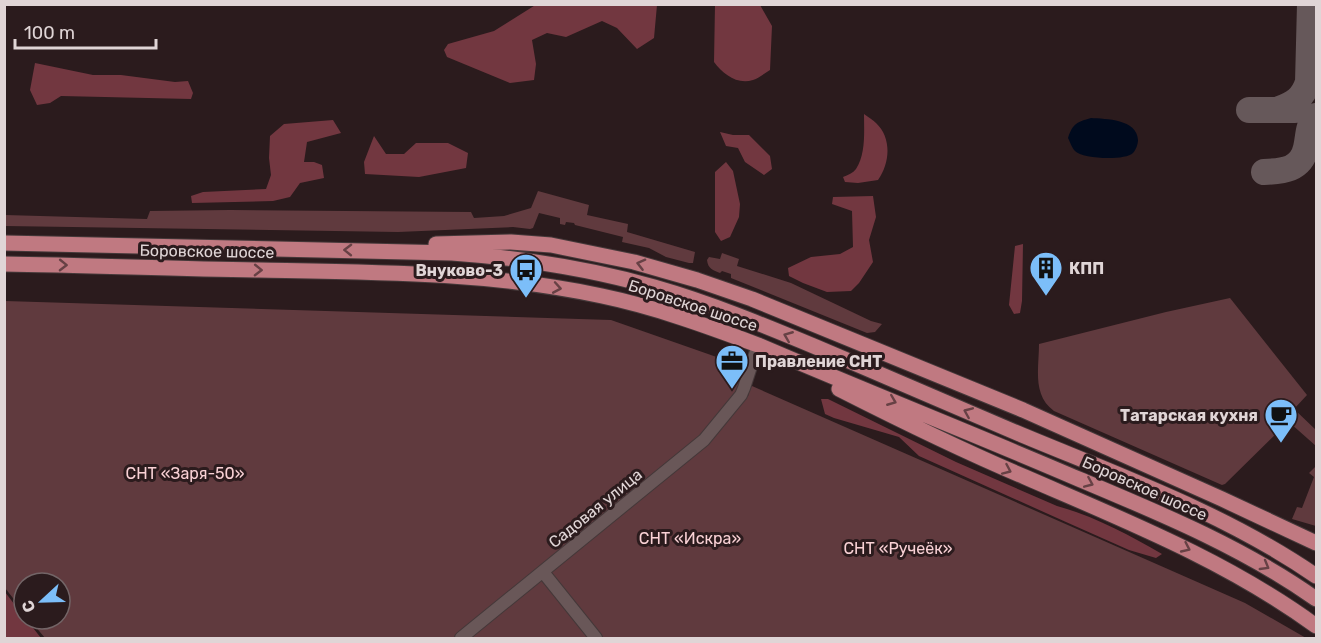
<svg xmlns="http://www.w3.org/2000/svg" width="1321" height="643" font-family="Rubik,sans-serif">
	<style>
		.green { fill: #603a3e }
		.forest { fill: #723740 }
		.water { fill: #000a1d }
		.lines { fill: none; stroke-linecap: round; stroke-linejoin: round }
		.taxiway { stroke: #66585a; stroke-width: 26 }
		.minor-casing { stroke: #443839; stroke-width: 14 }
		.major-casing { stroke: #443839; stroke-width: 17 }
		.minor { stroke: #695758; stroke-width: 12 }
		.major { stroke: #c07981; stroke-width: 15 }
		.oneway { stroke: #674145 }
		.labels { text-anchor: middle; stroke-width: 6; stroke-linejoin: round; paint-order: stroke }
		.street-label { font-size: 16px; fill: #e0d5d6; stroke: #2b1b1d }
		.poi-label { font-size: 16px; font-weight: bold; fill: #e0d5d6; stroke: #2b1b1d; text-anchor: start }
		.park-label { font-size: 16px; fill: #f9d1d5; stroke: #2b1b1d }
	</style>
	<rect width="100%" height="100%" fill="#2b1b1d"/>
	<path class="green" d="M538 191 589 205 587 215 628 224 627 232 695 252 693 263H689L666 257 649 248 622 242 623 237 575 225 574 223 566 222 565 225 560 224V218L539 213 533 228 530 229 513 227 398 232 5 226V215L147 219 150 211 230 210 471 212 474 218 504 216 531 208Z
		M722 253 739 259 737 266 791 283 871 321 882 324 875 332 867 333 731 278V274L722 271 720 273C713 270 708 269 707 260L709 257 720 259Z
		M1230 298 1307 395 1294 409 1316 430V446L1290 423 1286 424 1225 484 1222 485 1054 411C1032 395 1039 368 1039 344L1166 312Z
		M5 301 611 320 728 361 749 396 748 392 752 386 1245 603 1306 638H45L29 619H60V583H24V612L5 588Z
		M1316 466V526L1292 519 1297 507 1302 508 1314 477 1309 473Z"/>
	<path class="forest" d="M537 4 657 5 654 38 637 49 617 28 602 21 566 37 547 33 532 40 536 64 534 80 510 83 447 57 444 50 448 44 494 31Z
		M715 5H760L772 26 770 70C765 73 759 78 753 80 737 85 723 74 714 62Z
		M35 63 93 75H121L175 82 188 81 193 93 191 99 61 96 50 103 37 105 30 90Z
		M864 114C868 117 873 120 876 123 892 138 890 163 878 180L858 183 845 182 843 177C848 175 853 173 856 169 866 154 864 131 864 114Z
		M333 120 341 133 307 142 304 162H314L322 165 324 178 300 183 290 197 273 201 192 203 191 196 203 192 266 189 271 175 269 158 270 136 284 124Z
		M720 132 733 135H749L770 156 772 169 764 175 745 162 738 148 726 146Z
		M374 136 386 154H404L416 143H448L468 153 466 168 419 177 365 174 364 162Z
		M726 162 733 171 740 204 739 217 730 237 721 241 715 232V172Z
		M873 196 876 217 869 240 873 262 859 283 851 291 827 292 803 283 789 276 788 268 811 257 840 254 853 247 852 211 832 204 833 197Z
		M1023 244 1022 301 1020 313 1014 314 1009 305 1015 246Z
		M821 399H828L956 462 1057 506C1094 516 1129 535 1162 554L1156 558 1129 550 1066 522 919 456 899 437 834 418 825 414Z
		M5 592 24 617V619H26L41 638H5Z"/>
	<path class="water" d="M1091 118C1106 119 1137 119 1138 140 1138 144 1136 150 1133 153 1125 161 1082 159 1075 151 1072 148 1070 142 1068 138 1073 123 1077 122 1091 118Z"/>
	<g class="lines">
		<path class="taxiway" d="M1279 109C1294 104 1303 98 1308 82L1310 4
			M1249 110H1295
			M1264 172C1283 171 1301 170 1306 148 1309 135 1307 127 1316 116"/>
		<g class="minor-casing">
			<path id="minor" d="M543 572 596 638
				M461 638 704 440 741 395 744 388 758 345"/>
		</g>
		<g class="major-casing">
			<path id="major" d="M4 243 452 253C521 258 588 268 654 287 710 303 763 325 816 347 885 376 954 406 1022 435 1123 477 1226 514 1316 576
				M436 244 511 242 551 245 634 262 697 280 752 299 1023 410 1222 499 1316 543
				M4 264C89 265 174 269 259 270 373 272 490 272 602 296 655 307 707 326 758 345 865 391 974 434 1081 480 1162 514 1244 548 1316 599
				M839 389C900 420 961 450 1025 477 1126 521 1227 561 1316 626"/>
		</g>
		<use href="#minor" class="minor"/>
		<use href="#major" class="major"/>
	</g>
	<defs><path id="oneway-chevron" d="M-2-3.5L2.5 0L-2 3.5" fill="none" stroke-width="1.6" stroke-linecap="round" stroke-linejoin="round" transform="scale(1.5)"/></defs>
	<g class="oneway">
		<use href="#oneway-chevron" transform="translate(348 250) rotate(-179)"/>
		<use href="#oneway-chevron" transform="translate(641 264) rotate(-166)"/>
		<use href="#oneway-chevron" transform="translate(63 265) rotate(1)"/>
		<use href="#oneway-chevron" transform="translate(258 270) rotate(1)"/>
		<use href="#oneway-chevron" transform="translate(557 288) rotate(10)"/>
		<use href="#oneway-chevron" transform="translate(788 336) rotate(-158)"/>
		<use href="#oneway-chevron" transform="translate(892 401) rotate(22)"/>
		<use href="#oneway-chevron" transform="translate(968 412) rotate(-157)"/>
		<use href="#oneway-chevron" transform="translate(1007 470) rotate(24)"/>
		<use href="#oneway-chevron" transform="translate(1089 483) rotate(23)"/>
		<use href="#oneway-chevron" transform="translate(1186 548) rotate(25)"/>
		<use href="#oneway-chevron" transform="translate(1265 566) rotate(30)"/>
	</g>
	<defs>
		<g id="building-pin" transform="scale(1.725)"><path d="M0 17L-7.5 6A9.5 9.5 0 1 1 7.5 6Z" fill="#7cbef9" stroke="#2b1b1d"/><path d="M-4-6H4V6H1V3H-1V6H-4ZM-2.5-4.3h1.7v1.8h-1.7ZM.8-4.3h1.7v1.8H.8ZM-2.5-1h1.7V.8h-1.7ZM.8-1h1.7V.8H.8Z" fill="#111"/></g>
		<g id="bus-pin" transform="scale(1.725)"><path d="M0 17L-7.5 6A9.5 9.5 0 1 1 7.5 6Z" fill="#7cbef9" stroke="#2b1b1d"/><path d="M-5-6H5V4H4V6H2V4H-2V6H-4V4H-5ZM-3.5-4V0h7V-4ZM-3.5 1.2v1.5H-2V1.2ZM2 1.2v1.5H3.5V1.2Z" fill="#111"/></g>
		<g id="office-pin" transform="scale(1.725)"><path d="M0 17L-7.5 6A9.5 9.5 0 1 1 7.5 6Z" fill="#7cbef9" stroke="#2b1b1d"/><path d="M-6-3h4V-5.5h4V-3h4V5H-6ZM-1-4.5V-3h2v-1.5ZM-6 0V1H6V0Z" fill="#111"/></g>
		<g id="cafe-pin" transform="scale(1.725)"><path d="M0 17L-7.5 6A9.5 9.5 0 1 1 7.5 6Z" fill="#7cbef9" stroke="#2b1b1d"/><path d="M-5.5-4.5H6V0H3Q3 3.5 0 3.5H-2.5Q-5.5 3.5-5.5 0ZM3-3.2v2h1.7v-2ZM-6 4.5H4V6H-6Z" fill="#111"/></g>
	</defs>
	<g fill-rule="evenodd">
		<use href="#building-pin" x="1046" y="268"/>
		<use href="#bus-pin" x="526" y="270"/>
		<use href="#office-pin" x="732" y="361"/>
		<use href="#cafe-pin" x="1281" y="415"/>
	</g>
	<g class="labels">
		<g class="street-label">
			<text transform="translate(207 251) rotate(1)" y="6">Боровское шоссе</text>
			<text transform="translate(693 305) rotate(18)" y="6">Боровское шоссе</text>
			<text transform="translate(1145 488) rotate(24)" y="6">Боровское шоссе</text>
			<text transform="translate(595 508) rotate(-39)" y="6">Садовая улица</text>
		</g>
		<g class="poi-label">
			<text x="1069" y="274">КПП</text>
			<text x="503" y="276" text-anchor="end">Внуково-3</text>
			<text x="755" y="367">Правление СНТ</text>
			<text x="1258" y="421" text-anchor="end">Татарская кухня</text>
		</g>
		<g class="park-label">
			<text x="185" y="479">СНТ «Заря-50»</text>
			<text x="690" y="544">СНТ «Искра»</text>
			<text x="898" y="554">СНТ «Ручеёк»</text>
		</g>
	</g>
	<rect width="1321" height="643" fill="none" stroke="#e0d5d6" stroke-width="12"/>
	<g transform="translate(42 601) rotate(248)"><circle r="28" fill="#2b1b1d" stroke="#736567" stroke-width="1.5"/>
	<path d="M0-4.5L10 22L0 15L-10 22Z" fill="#7cbef9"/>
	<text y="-9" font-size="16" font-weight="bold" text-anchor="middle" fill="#e0d5d6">С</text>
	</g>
	<path d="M15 39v9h141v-9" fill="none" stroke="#e0d5d6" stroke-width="3"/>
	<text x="24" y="39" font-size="18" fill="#e0d5d6" stroke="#2b1b1d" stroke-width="4.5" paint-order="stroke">100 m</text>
</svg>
